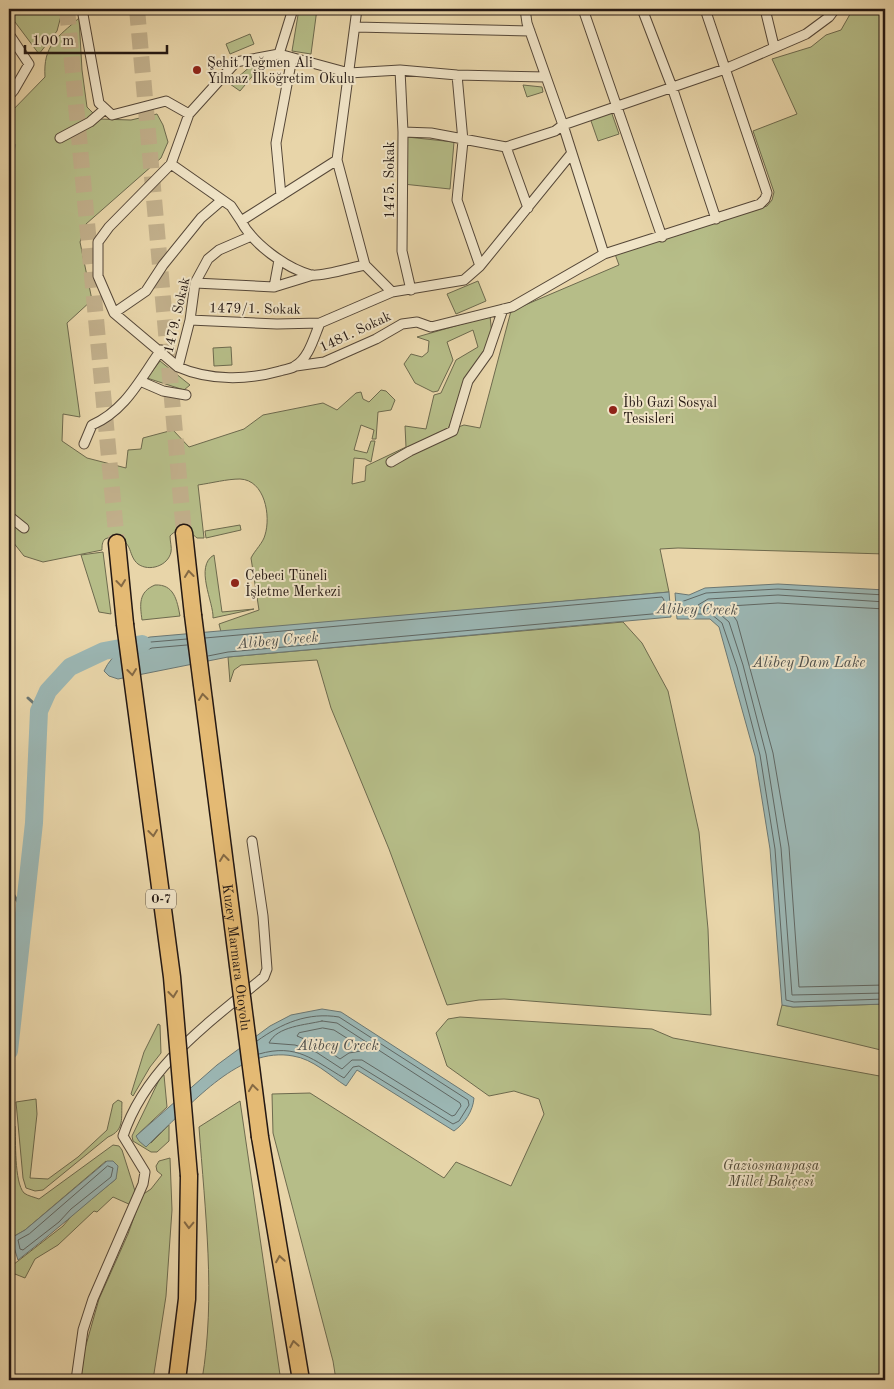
<svg xmlns="http://www.w3.org/2000/svg" width="894" height="1389" font-family="'Old Standard TT',serif">
	<style>
		.green { fill: #b6bd88; stroke: #6d6a4e }
		.water { fill: #9bb6b3; stroke: #6b7773 }
		.lines { fill: none; stroke-linecap: round; stroke-linejoin: round }
		.shore { stroke: #606763; stroke-width: 1 }
		.stream { stroke: #6b7773; stroke-width: 3 }
		.canal { stroke: #9bb6b3; stroke-width: 10 }
		.river { stroke: #9bb6b3; stroke-width: 18 }
		.motorway-tunnel { stroke: #c1af8b; stroke-width: 16; stroke-dasharray: 16 8; stroke-linecap: butt }
		.minor-casing { stroke: #554738; stroke-width: 11 }
		.motorway-casing { stroke: #241813; stroke-width: 19 }
		.minor { stroke: #f0e4c7; stroke-width: 9 }
		.motorway { stroke: #e4ba74; stroke-width: 16 }
		.motorway-bridge-casing { stroke: #241813; stroke-width: 19; stroke-linecap: butt }
		.motorway-bridge { stroke: #e4ba74; stroke-width: 16 }
		.oneway { stroke: #846944 }
		.poi-dot { fill: #8f2418; stroke: #f0e4c7; stroke-width: 2 }
		.labels { text-anchor: middle; stroke-width: 4; stroke-linejoin: round; paint-order: stroke }
		.shield { fill: #f0e4c7; stroke: #615549; stroke-width: 1 }
		.shield-label { font-size: 12px; font-weight: bold; fill: #241813 }
		.poi-label { font-size: 14px; fill: #241813; stroke: #f0e4c7; text-anchor: start }
		.street-label { font-size: 14px; fill: #241813; stroke: #f0e4c7 }
		.park-label { font-size: 14px; font-style: italic; fill: #504a36; stroke: #f0e4c7 }
		.water-label { font-size: 15px; font-style: italic; fill: #4e4f4b; stroke: #f0e4c7 }
	</style>
	<rect width="100%" height="100%" fill="#e8d5a9"/>
	<filter id="stains"><feTurbulence type="fractalNoise" baseFrequency=".004" numOctaves="4"/><feColorMatrix values="0 0 0 0 .2 0 0 0 0 .09 0 0 0 0 .02 0 0 0 .5 -.17"/></filter>
	<radialGradient id="worn" r=".72"><stop offset=".6" stop-color="#630" stop-opacity="0"/><stop offset="1" stop-color="#630" stop-opacity=".3"/></radialGradient>
	<path class="green" d="M10 9H77L78 14 61 16 57 31 39 54 9 14Z
		M299 9H317L311 54 292 51Z
		M853 9H885V554L678 548 660 549 669 592 221 632 219 624 259 610 251 558C255 550 263 543 265 535 271 516 265 480 240 479 227 479 212 483 198 485L204 538H197C188 530 179 526 170 536 170 541 172 548 171 552 168 566 149 572 138 564 128 556 133 542 117 538 113 537 109 537 105 539 102 542 102 546 102 550L43 562 24 556 9 537V114L45 77C43 45 57 38 79 18L82 70 87 107 99 119 131 120 157 114 163 125 168 142 161 158 86 224 80 242 92 300 67 323 80 417 63 414 62 441 87 458 126 468 128 450 141 449 143 438 173 430 189 447 244 429 263 415 323 403 337 410 356 393 361 392 363 399 369 402 381 390 386 391 395 400 391 410 378 412 376 439H372L374 430 361 425 354 450 367 453 371 441H375L371 462 365 459 354 458 352 484 365 481 366 466 406 447 405 426 426 429 434 395 441 393 456 360 478 347 473 330 447 342 453 360 438 391 433 392 415 383 404 364 411 354 422 357 428 352 429 341 417 337 490 316 492 335 447 431 464 425 480 428 511 311 619 265 615 254 767 206 772 200 774 192 753 131 797 114 772 59 811 47 826 35 841 30Z
		M250 34 254 44 230 54 226 44Z
		M252 65 255 73 240 91 230 84Z
		M523 85 542 87 543 92 527 97Z
		M611 111 619 134 598 141 590 118Z
		M407 137 454 142 450 189 403 184Z
		M478 281 486 301 456 314 447 294Z
		M231 347 232 365 214 366 213 348Z
		M160 361 190 385 184 390 147 378Z
		M240 525 241 530 206 538 205 531Z
		M103 552 111 614 99 612 81 555Z
		M214 555 222 612 254 609 213 618C214 603 194 566 214 555Z
		M155 585C174 584 177 600 180 616L142 620C140 605 138 592 155 585Z
		M623 622 642 643 668 691 699 832 708 929 711 1015 504 999 479 1000 447 1005 389 849 331 708 317 660 241 665 234 670 230 682 228 657Z
		M885 1004V1051L777 1025 782 1005 793 1007Z
		M460 1017 652 1029 673 1038 885 1077V1380H336L333 1361 273 1133 272 1094 310 1093 444 1178 456 1162 511 1186 544 1114 539 1099 514 1091 489 1096 447 1066 436 1033 448 1019Z
		M158 1024 160 1025 161 1053 150 1067 133 1096 131 1094 144 1052Z
		M164 1075 167 1107 136 1136 151 1143 169 1125V1141L157 1152H151L133 1141 132 1136 161 1076Z
		M36 1099 37 1114 30 1178 48 1179 78 1157 107 1130 113 1104 118 1100 122 1102C121 1118 125 1130 108 1137L43 1190 35 1191 26 1188 23 1178 16 1102Z
		M240 1101 280 1375 281 1380H202C216 1297 205 1211 199 1127Z
		M12 1125 15 1126C16 1140 14 1182 24 1193 28 1196 34 1197 39 1199L113 1145 119 1146 122 1150 135 1191 131 1205 113 1197 97 1212 94 1211 58 1245 35 1259 25 1278 15 1274 9 1293V1268L63 1226 74 1213 116 1179 106 1161 25 1230 11 1238 9 1167Z
		M170 1158 172 1210 166 1296 153 1380H80L84 1352 99 1299 128 1234 142 1195 151 1189 162 1175 157 1171 156 1166 159 1161Z"/>
	<path class="water" d="M778 584 885 590V1004L793 1007 782 1005 770 849 755 756 719 627 710 619H677L675 593 689 595 705 588Z
		M669 592 671 617 228 657 118 679 109 676 104 671C112 653 131 641 150 637Z
		M322 1009 341 1012 474 1098C473 1111 465 1123 454 1131L357 1070 346 1086C329 1075 313 1059 293 1056 240 1046 193 1103 158 1135L146 1147 139 1141 136 1136 217 1065 270 1026 291 1015Z
		M107 1161H113L118 1166 116 1179C83 1206 52 1234 18 1260L11 1238 25 1230Z"/>
	<g class="lines">
		<path class="shore" d="M885 595 778 589 706 593 681 602 683 614H711L722 623 737 667 760 755 775 849 786 1000 794 1002 885 999
			M885 602 778 595 708 599 698 605 700 608 714 609 729 622 743 665 766 754 781 848 792 995 885 993
			M885 609 778 603 730 606 728 608 737 621 773 753 789 847 799 987 885 985
			M205 638 662 597 664 600 665 611 663 613 228 652 208 656
			M137 647 151 642 187 639
			M138 653 152 648 187 645
			M322 1021 337 1023 460 1103 461 1106 455 1115 452 1116 362 1060H352L342 1069 316 1052 295 1045 269 1043C277 1026 306 1025 322 1021Z
			M323 1028 334 1030 361 1047V1051L349 1053 340 1059 321 1046 297 1036 299 1033Z
			M257 1041C282 1023 308 1012 339 1017L468 1100 469 1105 459 1121 453 1124 359 1066 353 1067 344 1078C313 1060 297 1043 259 1054
			M108 1166 113 1168 111 1177 71 1209 59 1222 23 1250 20 1249 18 1240 29 1234Z"/>
		<path class="stream" d="M9 186 14 145
			M28 698 40 709
			M9 887 25 914"/>
		<path class="canal" d="M656 608 682 606"/>
		<path class="river" d="M9 1051 34 823 39 711 48 691 70 667 104 651 142 644"/>
		<path class="motorway-tunnel" d="M67 9 117 543
			M137 9 184 533"/>
		<g class="minor-casing">
			<path id="minor" d="M82 9 99 103 112 115 166 101 189 114 236 62 279 54 293 9
				M357 9 337 160 365 265 392 292
				M583 9 662 237
				M642 9 672 87 716 219
				M765 9 774 46
				M355 27 530 31
				M9 34 29 64 14 90
				M279 54 349 73 400 70 457 75 546 77
				M400 70 403 132 402 251 411 290
				M457 75 463 141 457 200 480 266
				M9 84 14 90 9 96
				M189 114 171 164 109 227 98 242V276L114 313 178 367C210 381 248 380 280 371 285 369 292 369 295 366 309 358 314 337 320 323L392 292 464 280 480 266 571 154
				M403 132 431 133 506 147 555 131 563 125 725 69 806 34 829 17 835 9
				M60 138 90 122 105 109
				M506 147 528 208
				M337 160 241 221C253 244 286 268 311 275 322 277 353 267 365 265
				M171 164 231 206 241 221
				M281 196 276 143 292 58
				M604 254 760 204 765 199 767 193 705 9
				M195 283 274 287 279 260
				M274 287 313 275
				M114 313 146 291 163 265 201 218 222 200
				M190 320 277 324 320 323
				M296 366 324 362 376 339 402 324 417 322 431 327 512 307 604 254 563 125 527 23 525 9
				M178 367 190 320 195 283 208 259 219 250 249 237
				M140 381 163 391 186 395
				M84 444 92 425C126 410 140 379 161 350
				M391 462 410 451 453 431 468 381 488 353 503 309
				M9 516 24 528
				M76 1380 83 1330 93 1299 143 1184 145 1172 123 1136C146 1066 210 1022 264 977L267 969 263 916 252 841"/>
		</g>
		<g class="motorway-casing">
			<path id="motorway" d="M184 533 193 615
				M117 543 125 624
				M260 1137 301 1380
				M177 1380 187 1299 189 1176"/>
		</g>
		<use href="#minor" class="minor"/>
		<use href="#motorway" class="motorway"/>
		<g class="motorway-bridge-casing">
			<g id="motorway-bridge">
				<path id="s1" d="M193 615 260 1137"/>
				<path d="M125 624 172 977 189 1176"/>
			</g>
		</g>
		<use href="#motorway-bridge" class="motorway-bridge"/>
	</g>
	<defs><path id="oneway-chevron" d="M-2-3.5L2.5 0L-2 3.5" fill="none" stroke-width="1.6" stroke-linecap="round" stroke-linejoin="round" transform="scale(1.25)"/></defs>
	<g class="oneway">
		<use href="#oneway-chevron" transform="translate(189 574) rotate(-96)"/>
		<use href="#oneway-chevron" transform="translate(121 583) rotate(84)"/>
		<use href="#oneway-chevron" transform="translate(132 672) rotate(83)"/>
		<use href="#oneway-chevron" transform="translate(203 697) rotate(-97)"/>
		<use href="#oneway-chevron" transform="translate(153 833) rotate(83)"/>
		<use href="#oneway-chevron" transform="translate(224 858) rotate(-97)"/>
		<use href="#oneway-chevron" transform="translate(173 994) rotate(84)"/>
		<use href="#oneway-chevron" transform="translate(253 1088) rotate(-98)"/>
		<use href="#oneway-chevron" transform="translate(189 1225) rotate(92)"/>
		<use href="#oneway-chevron" transform="translate(280 1259) rotate(-99)"/>
		<use href="#oneway-chevron" transform="translate(294 1344) rotate(-100)"/>
	</g>
	<g class="poi-dot">
		<circle cx="197" cy="70" r="5"/>
		<circle cx="613" cy="410" r="5"/>
		<circle cx="235" cy="583" r="5"/>
	</g>
	<g class="labels">
		<rect class="shield" x="146" y="889.5" width="30" height="19" rx="4"/>
		<g class="shield-label">
			<text x="161" y="903">O-7</text>
		</g>
		<g class="poi-label">
			<text x="207" y="67">Şehit Teğmen Ali<tspan x="207" dy="16">Yılmaz İlköğretim Okulu</tspan></text>
			<text x="623" y="407">İbb Gazi Sosyal<tspan x="623" dy="16">Tesisleri</tspan></text>
			<text x="245" y="580">Cebeci Tüneli<tspan x="245" dy="16">İşletme Merkezi</tspan></text>
		</g>
		<g class="street-label">
			<text transform="translate(389 180) rotate(-90)" y="5">1475. Sokak</text>
			<text transform="translate(255 308) rotate(1)" y="5">1479/1. Sokak</text>
			<text transform="translate(176 315) rotate(-77)" y="5">1479. Sokak</text>
			<text transform="translate(355 331) rotate(-25)" y="5">1481. Sokak</text>
			<text dy="5" stroke="none"><textPath href="#s1" startOffset="345">Kuzey Marmara Otoyolu</textPath></text>
		</g>
		<g class="park-label">
			<text x="771" y="1170">Gaziosmanpaşa<tspan x="771" dy="16">Millet Bahçesi</tspan></text>
		</g>
		<g class="water-label">
			<text transform="translate(697 609) rotate(1)" y="5">Alibey Creek</text>
			<text transform="translate(278 640) rotate(-5)" y="5">Alibey Creek</text>
			<text x="809" y="667">Alibey Dam Lake</text>
			<text x="338" y="1050">Alibey Creek</text>
		</g>
	</g>
	<rect width="894" height="1389" fill="none" stroke="#e8d5a9" stroke-width="30"/>
	<rect x="10" y="10" width="874" height="1369" fill="none" stroke="#241813" stroke-width="2.5"/>
	<rect x="15" y="15" width="864" height="1359" fill="none" stroke="#241813"/>
	<path d="M25 45v8h142v-8" fill="none" stroke="#241813" stroke-width="2.5"/>
	<text x="32" y="45" font-size="15" fill="#241813" stroke="#f0e4c7" stroke-width="4" paint-order="stroke">100 m</text>
	<rect width="100%" height="100%" filter="url(#stains)"/>
	<rect width="100%" height="100%" fill="url(#worn)"/>
</svg>
